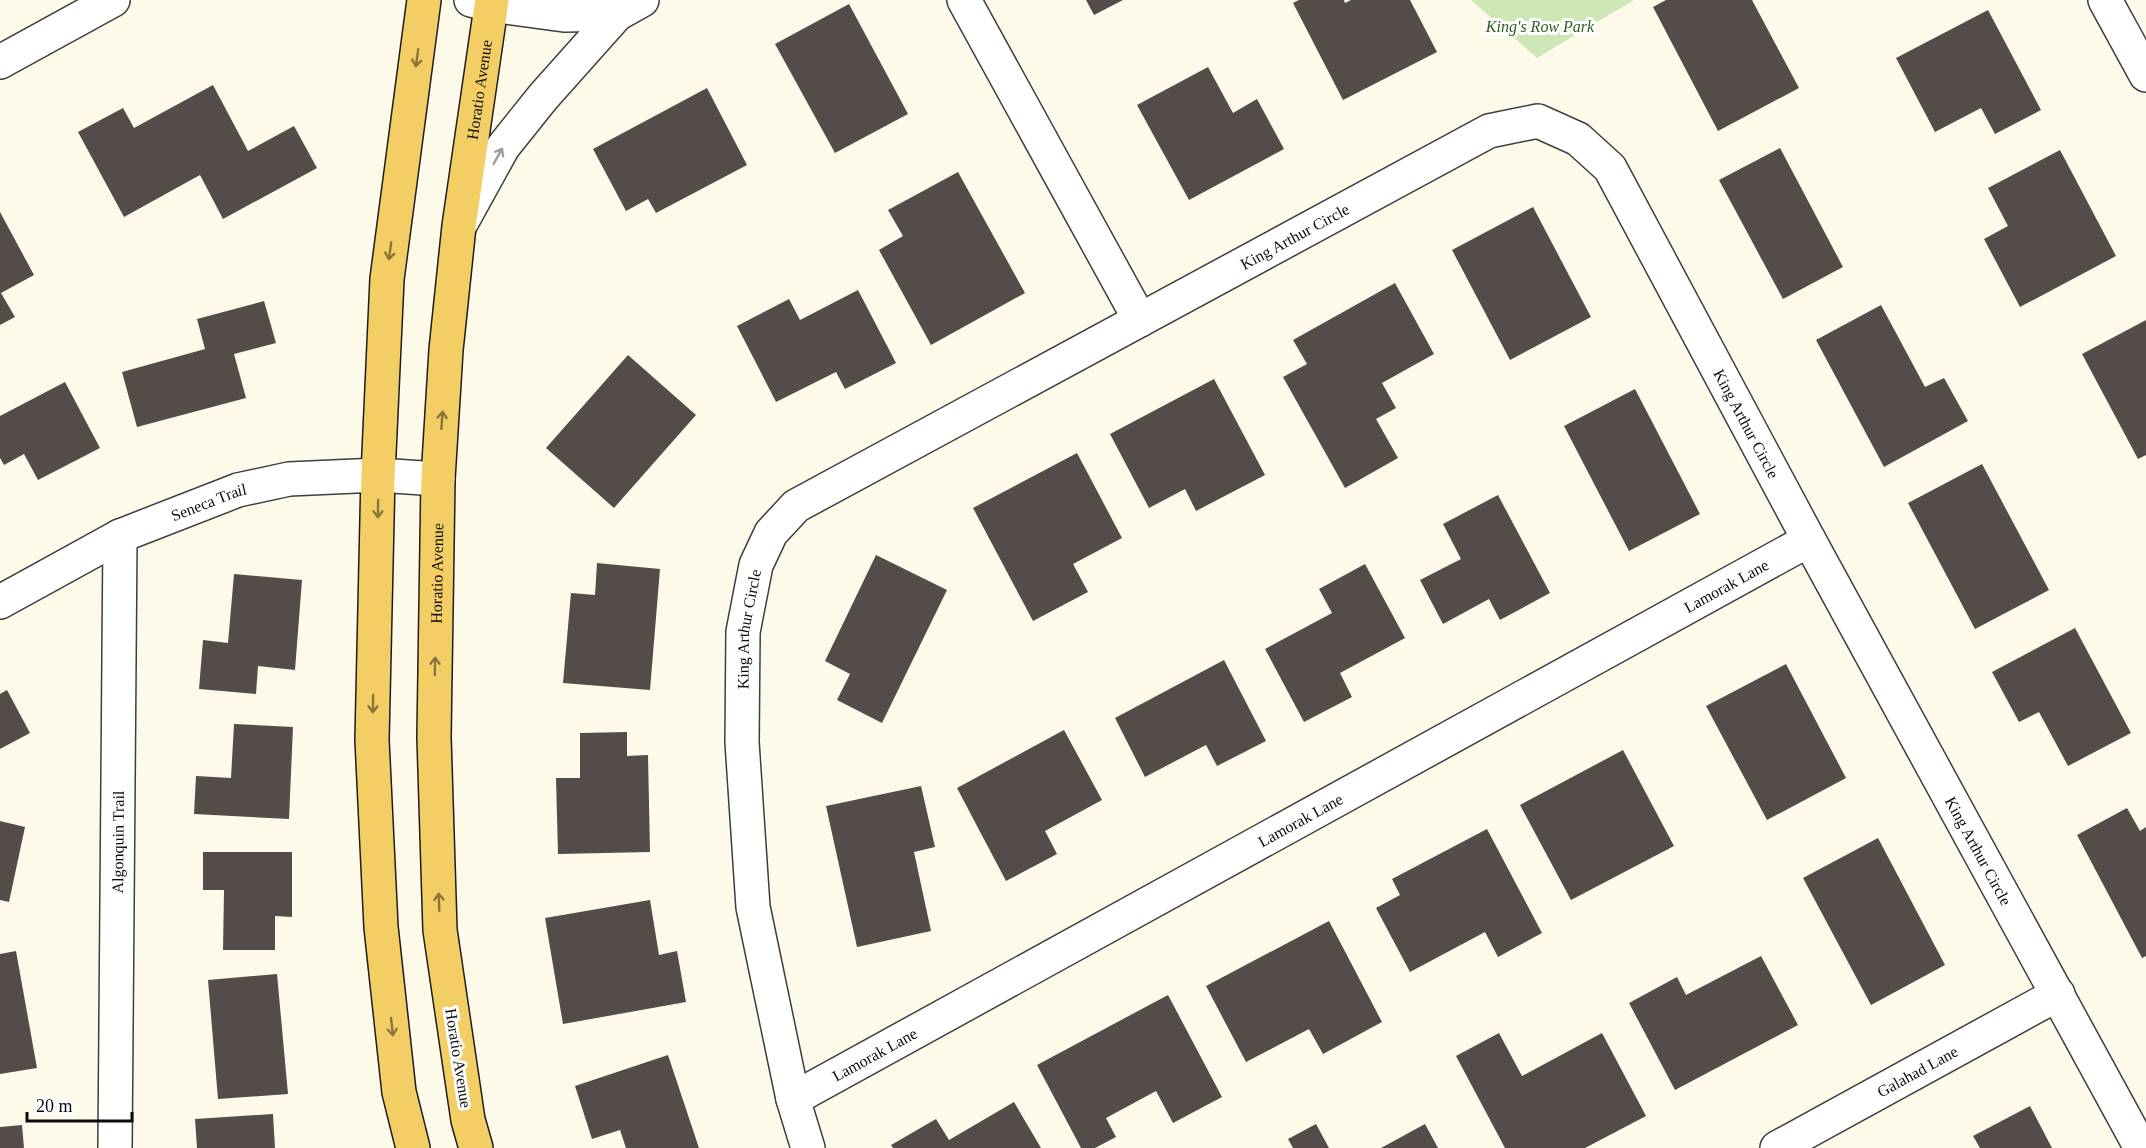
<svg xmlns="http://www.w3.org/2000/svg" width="2146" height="1148" font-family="'Times New Roman',serif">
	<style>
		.green { fill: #cfe6b6 }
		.building { fill: #534c48 }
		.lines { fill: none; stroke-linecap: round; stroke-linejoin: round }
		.minor-casing { stroke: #3e3e3e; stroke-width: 36 }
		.major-casing { stroke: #1c1c1c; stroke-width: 36 }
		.minor { stroke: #fff; stroke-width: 33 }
		.major { stroke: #f2ce65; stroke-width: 33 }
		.oneway { stroke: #8a763c }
		.oneway2 { stroke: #9d9d9d }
		.labels { text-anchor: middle; stroke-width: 6; stroke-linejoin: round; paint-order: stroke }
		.park-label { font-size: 16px; font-style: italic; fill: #2d5e1f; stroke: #fff }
		.street-label { font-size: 16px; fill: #0b0b0b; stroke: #fff }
	</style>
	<rect width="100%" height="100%" fill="#fefae9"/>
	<path class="green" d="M1471 0H1634L1537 58Z"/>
	<path class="building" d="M1086 0H1123L1094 15Z
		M1299 0H1344L1345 3 1351 0H1410L1437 52 1343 100 1293 3Z
		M1666 0H1752L1799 88 1718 131 1653 7Z
		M849 4 908 114 835 153 775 44Z
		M1988 10 2041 110 1995 134 1981 108 1935 132 1896 58Z
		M1208 67 1233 113 1257 99 1284 149 1189 200 1137 105Z
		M213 85 248 151 294 126 317 168 223 219 200 175 124 217 78 132 123 108 134 128Z
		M707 88 747 165 656 213 648 199 626 211 593 149Z
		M1780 148 1843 267 1783 299 1719 180Z
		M2060 150 2116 256 2020 307 1984 239 2008 226 1988 188Z
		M958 172 1025 293 931 345 879 250 903 236 888 210Z
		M1533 207 1591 317 1510 360 1452 250Z
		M0 212 34 275 1 293 15 317 0 325Z
		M1395 283 1434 354 1382 383 1396 408 1376 419 1398 458 1345 488 1283 377 1307 364 1293 340Z
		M858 290 896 363 845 389 836 372 776 402 737 326 789 299 800 320Z
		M264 301 276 343 234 354 246 398 137 427 122 372 205 349 197 319Z
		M1881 305 1925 387 1944 378 1968 421 1884 467 1816 340Z
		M2146 320V455L2138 459 2082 354Z
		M628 355 696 415 614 508 546 448Z
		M1214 379 1265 475 1196 511 1185 489 1149 508 1110 434Z
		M65 382 100 448 38 480 24 454 4 465 0 458V416Z
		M1635 389 1700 514 1629 551 1564 426Z
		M1077 453 1122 538 1073 564 1088 592 1033 621 973 508Z
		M1982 464 2049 590 1975 629 1908 503Z
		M1498 495 1550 593 1500 620 1489 599 1443 624 1420 580 1461 559 1443 524Z
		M876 555 947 590 882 723 837 700 850 674 825 661Z
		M597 563 660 569 650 690 563 683 571 593 595 595Z
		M1365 564 1405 638 1340 673 1352 697 1304 722 1265 649 1332 613 1319 589Z
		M234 574 302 580 295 670 258 666 256 694 199 689 203 640 228 643Z
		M2075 628 2131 733 2068 766 2039 712 2019 722 1992 672Z
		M1224 660 1266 741 1217 766 1206 745 1145 777 1115 718Z
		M1786 664 1846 778 1767 820 1706 706Z
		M7 690 30 733 0 749V694Z
		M234 724 293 727 289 819 194 814 196 776 231 778Z
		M1064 730 1102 800 1045 831 1057 854 1006 881 957 788Z
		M627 732V756L648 755 650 852 558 854 556 778H580V733Z
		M1623 750 1674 846 1571 900 1520 805Z
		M921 786 935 847 914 852 931 931 857 947 826 806Z
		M2127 808 2140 831 2146 827V956L2142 958 2077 835Z
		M0 821 25 827 9 902 0 900Z
		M1487 829 1542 933 1498 957 1485 932 1410 972 1376 908 1400 895 1392 879Z
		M1878 838 1945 965 1871 1005 1803 878Z
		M203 852H292V917L275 916V950H223L224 890H203Z
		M650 900 659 955 677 951 686 1002 563 1024 545 918Z
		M1329 921 1382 1022 1323 1054 1309 1029 1246 1062 1206 986Z
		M16 951 37 1068 0 1074V954Z
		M1761 956 1798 1025 1675 1090 1629 1003 1677 977 1686 995Z
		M277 974 288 1094 218 1099 208 980Z
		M1168 995 1222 1097 1173 1123 1156 1091 1106 1118 1116 1137 1095 1148H1081L1037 1065Z
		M1499 1033 1522 1076 1602 1033 1646 1116 1585 1148H1505L1456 1056Z
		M668 1055 699 1148H626L620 1130 592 1139 575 1086Z
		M1014 1102 1041 1148H893L891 1145 936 1119 949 1140Z
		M2030 1106 2052 1148H1980L1973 1136Z
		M273 1114 275 1148H197L195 1119Z
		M1316 1124 1329 1148H1293L1288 1139Z
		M1425 1124 1438 1148H1381Z
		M22 1125 24 1148H0V1127Z"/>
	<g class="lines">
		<g class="minor-casing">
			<g id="minor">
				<path d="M471 0 491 5 564 15 617 14 642 0"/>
				<path d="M964 0 1140 320"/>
				<path d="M2105 0 2146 75"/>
				<path d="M0 62 113 0"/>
				<path d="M460 225 503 147 543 97 617 14"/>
				<path id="s1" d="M0 602 120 536 238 490 289 479 378 475 438 479"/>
				<path id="s2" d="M793 1099 1809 540"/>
				<path id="s3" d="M115 1148 120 536"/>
				<path id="s4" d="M808 1148 793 1099 753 907 742 742 743 632 756 565 771 533 796 506 1489 131 1538 121 1578 139 1610 168 1809 540 2141 1148"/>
				<path id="s5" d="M1777 1148 2058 994"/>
			</g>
		</g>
		<g class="major-casing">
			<g id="major">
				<path d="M413 1148 399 1092 381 927 372 740 378 475 387 279 424 0"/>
				<path id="s6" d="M476 1148 468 1120 440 930 434 737 438 479 446 350 459 226 492 0"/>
			</g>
		</g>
		<use href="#minor" class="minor"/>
		<use href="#major" class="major"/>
	</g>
	<defs><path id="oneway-shaft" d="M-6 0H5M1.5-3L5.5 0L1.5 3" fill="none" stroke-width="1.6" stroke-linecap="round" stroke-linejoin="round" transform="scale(1.5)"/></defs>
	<g class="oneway">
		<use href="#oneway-shaft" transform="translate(417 58) rotate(98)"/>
		<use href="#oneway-shaft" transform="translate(390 251) rotate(98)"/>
		<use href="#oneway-shaft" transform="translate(442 420) rotate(-86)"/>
		<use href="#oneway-shaft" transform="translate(378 509) rotate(91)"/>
		<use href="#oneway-shaft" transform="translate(435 666) rotate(-89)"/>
		<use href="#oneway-shaft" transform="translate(373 704) rotate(91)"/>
		<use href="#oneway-shaft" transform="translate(439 902) rotate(-92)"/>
		<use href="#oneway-shaft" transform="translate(392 1027) rotate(84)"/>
	</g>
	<use class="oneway2" href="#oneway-shaft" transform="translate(498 156) rotate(-61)"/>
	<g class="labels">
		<g class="park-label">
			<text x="1540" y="32">King's Row Park</text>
		</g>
		<g class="street-label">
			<text dy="6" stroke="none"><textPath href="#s6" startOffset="1064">Horatio Avenue</textPath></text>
			<text dy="6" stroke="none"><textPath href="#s4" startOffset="1230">King Arthur Circle</textPath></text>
			<text dy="6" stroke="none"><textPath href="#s4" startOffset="1878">King Arthur Circle</textPath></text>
			<text dy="6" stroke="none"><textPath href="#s1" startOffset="232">Seneca Trail</textPath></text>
			<text dy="6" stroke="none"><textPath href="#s6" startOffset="578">Horatio Avenue</textPath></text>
			<text dy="6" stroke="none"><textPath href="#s2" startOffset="1065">Lamorak Lane</textPath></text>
			<text dy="6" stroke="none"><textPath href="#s4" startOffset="526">King Arthur Circle</textPath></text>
			<text dy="6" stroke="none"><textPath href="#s2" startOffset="579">Lamorak Lane</textPath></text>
			<text dy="6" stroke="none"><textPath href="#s3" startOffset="306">Algonquin Trail</textPath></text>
			<text dy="6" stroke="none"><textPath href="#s4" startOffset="2364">King Arthur Circle</textPath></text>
			<text dy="6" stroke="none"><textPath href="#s2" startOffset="93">Lamorak Lane</textPath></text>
			<text transform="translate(459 1058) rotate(81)" y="6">Horatio Avenue</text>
			<text dy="6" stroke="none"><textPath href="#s5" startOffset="160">Galahad Lane</textPath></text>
		</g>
	</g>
	<path d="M27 1112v9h105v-9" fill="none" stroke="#0b0b0b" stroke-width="3"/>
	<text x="36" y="1112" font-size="18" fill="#0b0b0b" stroke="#ffffff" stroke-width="4.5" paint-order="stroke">20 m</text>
</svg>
